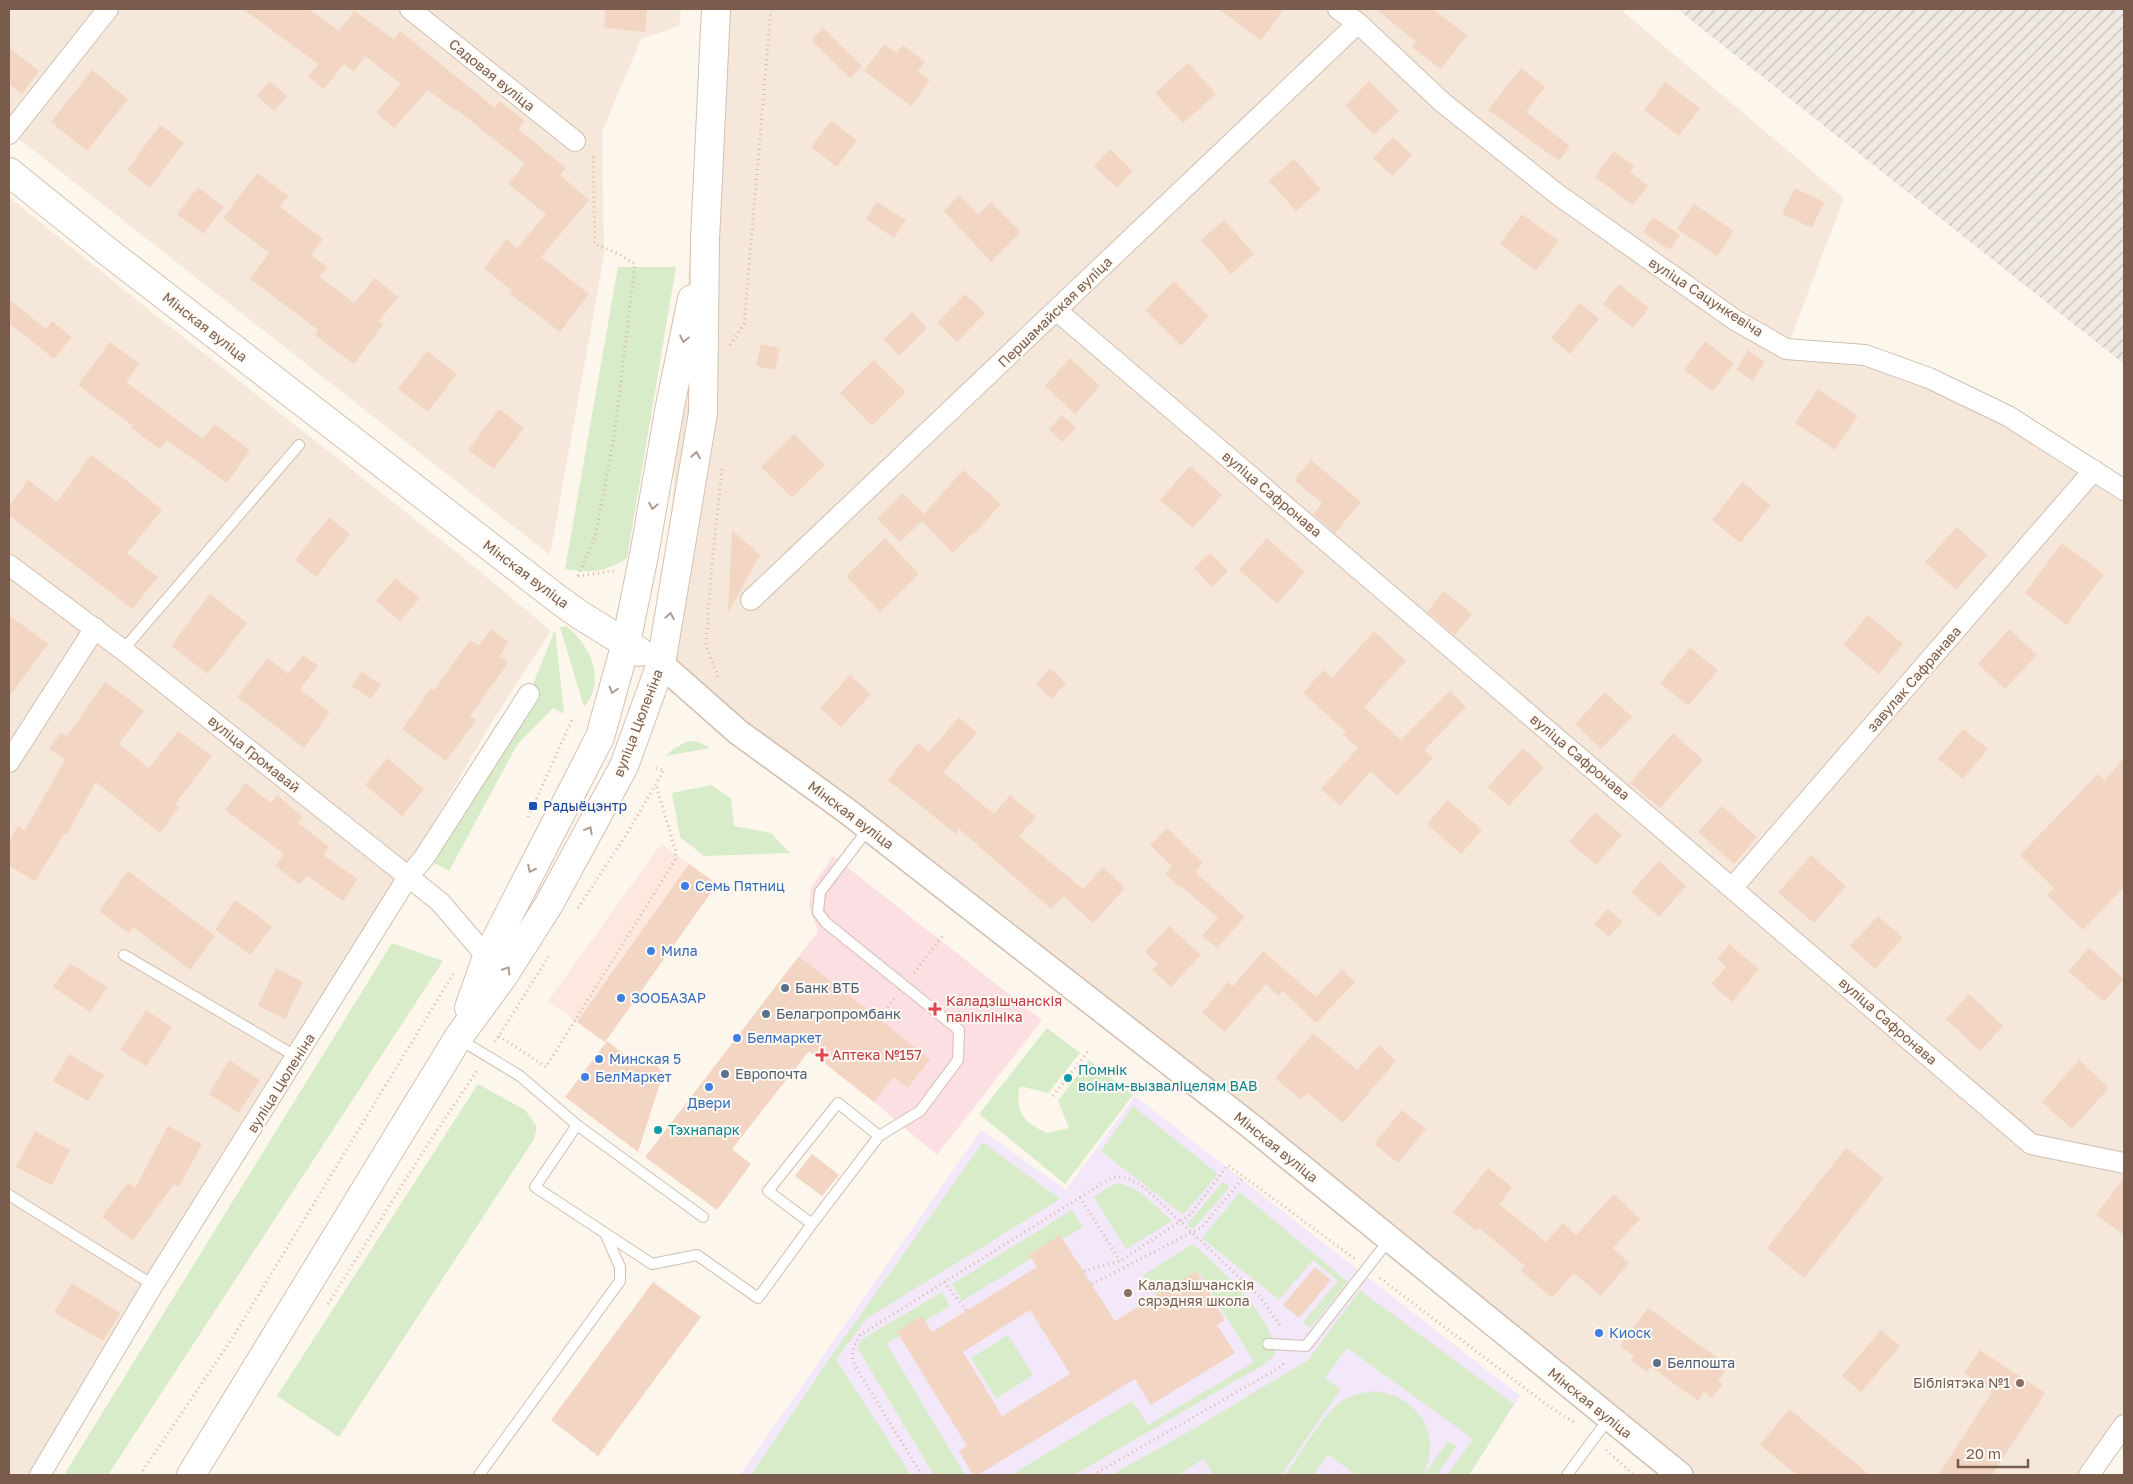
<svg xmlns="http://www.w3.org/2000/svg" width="2133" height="1484" font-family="'Golos Text',sans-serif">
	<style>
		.residential { fill: #f5e8da }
		.commercial { fill: #fde8e0 }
		.industrial { fill: url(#industrial-furrows) }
		.education { fill: #f3e8fa }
		.medical { fill: #fbdfe3 }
		.green { fill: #d8ecc9 }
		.building { fill: #f3d5c3; fill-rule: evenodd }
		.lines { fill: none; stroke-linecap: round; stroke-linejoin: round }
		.service-casing { stroke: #d1beb0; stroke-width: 12 }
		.minor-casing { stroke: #d1beb0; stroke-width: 22 }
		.tertiary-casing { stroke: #d1beb0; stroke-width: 28 }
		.secondary-casing { stroke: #d6c0b0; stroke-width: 30 }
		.path { stroke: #d9b8a5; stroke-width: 3; stroke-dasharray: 1 4; stroke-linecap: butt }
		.service { stroke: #fff; stroke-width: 10 }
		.minor { stroke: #fff; stroke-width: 20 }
		.tertiary { stroke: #fff; stroke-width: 25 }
		.secondary { stroke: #fff; stroke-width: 28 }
		.oneway { stroke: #af9d94 }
		.transit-dot { fill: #1a4fb4; stroke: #fffaf3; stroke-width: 2 }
		.shop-dot { fill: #3f7fe0; stroke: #fffaf3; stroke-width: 2 }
		.service-dot { fill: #5c6f8a; stroke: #fffaf3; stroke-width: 2 }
		.health-dot { fill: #e0444e; stroke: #fffaf3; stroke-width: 2 }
		.culture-dot { fill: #0f9aa8; stroke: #fffaf3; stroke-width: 2 }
		.education-dot { fill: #8d6e63; stroke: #fffaf3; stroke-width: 2 }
		.labels { text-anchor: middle; stroke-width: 4; stroke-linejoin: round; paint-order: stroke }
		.street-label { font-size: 14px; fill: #7a5c4d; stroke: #fffaf3 }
		.transit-label { font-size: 14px; fill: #164399; stroke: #fffaf3; text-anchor: start }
		.shop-label { font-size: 14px; fill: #366cbe; stroke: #fffaf3; text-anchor: start }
		.service-label { font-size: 14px; fill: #4e5e75; stroke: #fffaf3; text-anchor: start }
		.health-label { font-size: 14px; fill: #be3a42; stroke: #fffaf3; text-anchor: start }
		.culture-label { font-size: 14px; fill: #0d838f; stroke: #fffaf3; text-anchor: start }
		.education-label { font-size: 14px; fill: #785e54; stroke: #fffaf3; text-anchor: start }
	</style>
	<defs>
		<pattern id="industrial-furrows" width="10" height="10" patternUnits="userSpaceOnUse" patternTransform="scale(1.25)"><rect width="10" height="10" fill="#efe9e4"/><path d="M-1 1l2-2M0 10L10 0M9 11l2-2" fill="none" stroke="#c7c0bb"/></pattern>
	</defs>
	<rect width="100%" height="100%" fill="#fdf6ec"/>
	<path class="residential" d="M9 9H681L679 26 641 39 602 132 604 256 550 555 9 131Z
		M707 9H1620L1844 198 1787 348 1929 378 2124 490V1425L2089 1475H1680L661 664Z
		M9 197 149 310 460 555 551 631 493 720 329 1003 38 1475H9Z"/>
	<path class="commercial" d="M661 844 717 884 605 1042 548 1001Z"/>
	<path class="industrial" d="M1677 9H2124V364Z"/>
	<path class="education" d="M1135 1096 1520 1396 1469 1475H740L981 1130 1066 1190Z"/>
	<path class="medical" d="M833 856 1042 1020 937 1155 874 1102 809 1051 851 997 799 956 818 931 809 908 811 888Z"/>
	<path class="green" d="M618 267H676L627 558C604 573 591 573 565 569Z
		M566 626C590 645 607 680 584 707L560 627Z
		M555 630 564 714 553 708 517 745 449 871 424 858 529 694Z
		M688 741 699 742 710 748 666 756 673 749Z
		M711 785 731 798 734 826 771 833 790 853 704 856 680 837 672 793Z
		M392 943 443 961 108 1475H64Z
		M1047 1028 1080 1053 1048 1093 1020 1086C1014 1112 1024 1123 1047 1133L1069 1128 1058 1101 1089 1060 1133 1095 1065 1184 979 1114Z
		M478 1084 525 1110 537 1127 534 1139 339 1437 277 1396Z
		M1133 1106 1218 1174 1183 1215 1101 1151Z
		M983 1142 1060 1199 866 1319 836 1360 911 1475H751L832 1355Z
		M1223 1182 1230 1187 1193 1229 1187 1224Z
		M1120 1183 1140 1192 1172 1221 1126 1249 1094 1197 1114 1184Z
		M1240 1192 1348 1282 1310 1328 1303 1322 1338 1281 1313 1260 1279 1300 1202 1238Z
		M1072 1210 1083 1227 962 1301 952 1284Z
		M1193 1244C1214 1262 1263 1310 1271 1335 1273 1341 1274 1348 1275 1354L1268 1362 1074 1475H1011L1132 1401 1148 1425 1254 1362 1200 1274 1158 1300 1143 1275Z
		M1360 1290 1514 1404 1469 1475H1447L1473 1439 1347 1348 1325 1378 1341 1389 1281 1475H1214L1203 1459 1179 1475H1111L1188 1432 1308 1360Z
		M942 1292 950 1306 887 1344 965 1475H934L858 1349 861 1340Z
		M1008 1335 1033 1375 996 1399 971 1358Z
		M1376 1391C1419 1397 1443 1435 1423 1475H1356L1328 1455 1313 1475H1286C1300 1454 1320 1419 1339 1403 1350 1395 1363 1392 1376 1391Z
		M1448 1441 1457 1446 1437 1475H1424Z"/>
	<path class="building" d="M243 9H308L339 31 354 11 394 39 400 31 495 108 500 101 525 121 518 129 566 168 560 175 589 200 541 257 589 294 560 332 510 294 512 291 484 268 507 239 517 248 546 214 508 184 525 164 457 110 456 111 428 90 394 128 376 112 401 84 365 56 354 72 344 64 324 89 308 77 318 64Z
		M606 9H647L645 32 604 28Z
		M1219 9H1284L1261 40Z
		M1376 9H1433L1467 35 1441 69 1412 47 1416 42Z
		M823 28 862 66 850 78 811 40Z
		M884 44 897 53 903 45 925 62 918 71 930 80 911 106 864 71Z
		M9 48 39 71 22 94 9 84Z
		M1188 63 1216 94 1183 123 1155 93Z
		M1521 68 1545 87 1526 112 1570 146 1559 161 1488 110Z
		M92 70 128 99 87 151 51 122Z
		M269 81 287 96 274 111 257 96Z
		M1369 81 1399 111 1374 135 1345 106Z
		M1665 82 1700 108 1679 136 1644 110Z
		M831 121 857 140 837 167 811 147Z
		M160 125 184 142 150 188 127 170Z
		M1393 137 1412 155 1392 176 1373 158Z
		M1110 149 1133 171 1117 188 1094 166Z
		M1614 151 1634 166 1630 172 1648 186 1633 205 1595 177Z
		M1294 159 1321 189 1296 211 1269 181Z
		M257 173 288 196 280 207 323 239 311 255 327 267 320 277 354 303 375 278 398 297 379 321 383 325 354 364 315 335 318 330 250 279 269 253 223 218Z
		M198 187 224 207 203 234 177 214Z
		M1795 188 1824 202 1812 228 1782 214Z
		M959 195 978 214 991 202 1021 232 991 262 944 211Z
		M877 202 906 220 894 238 866 219Z
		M1694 204 1734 231 1717 256 1677 229Z
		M1522 214 1559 241 1536 271 1500 244Z
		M1653 217 1680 235 1670 250 1643 232Z
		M1224 220 1254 254 1231 274 1201 240Z
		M1174 281 1209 316 1181 346 1145 310Z
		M1619 284 1649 308 1633 328 1603 304Z
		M965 294 985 313 957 342 937 323Z
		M9 299 46 329 52 321 72 337 54 359 9 323Z
		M1580 303 1599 319 1570 354 1551 338Z
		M912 312 927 328 899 356 883 339Z
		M1705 341 1734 363 1713 391 1684 370Z
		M110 342 139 364 126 382 203 439 214 424 250 450 227 483 167 440 160 449 131 428 133 426 78 385Z
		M761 344 780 348 775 370 756 366Z
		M1748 350 1765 362 1752 381 1736 370Z
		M427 351 457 374 428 412 398 389Z
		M1070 358 1100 386 1075 414 1045 386Z
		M874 360 906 392 872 426 840 393Z
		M1818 389 1858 416 1835 450 1795 423Z
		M499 409 524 428 494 469 468 450Z
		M1062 415 1076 428 1062 442 1049 429Z
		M794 434 825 465 792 498 761 467Z
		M91 455 127 481 162 510 127 553 158 577 132 609 9 515V506L28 480 57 502Z
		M1311 460 1361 502 1335 533 1313 514 1322 503 1294 480Z
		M1190 466 1222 495 1193 528 1160 500Z
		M963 470 1001 504 975 533 974 532 953 553 922 521 900 542 877 519 903 493 924 514Z
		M1742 482 1771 505 1740 543 1712 520Z
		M329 517 350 534 316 577 295 560Z
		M1957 527 1987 555 1956 590 1925 562Z
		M732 530 760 555 728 613Z
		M885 538 919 574 880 612 846 576Z
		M1267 538 1305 572 1277 604 1239 570Z
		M2062 543 2104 574 2067 625 2025 593Z
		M1210 553 1228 571 1212 587 1194 568Z
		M395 578 420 598 400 621 376 601Z
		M1444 591 1472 614 1455 635 1427 612Z
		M210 594 247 623 208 674 171 646Z
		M9 615 48 644 9 697Z
		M1868 615 1903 644 1879 674 1843 645Z
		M491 629 509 642 499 656 508 663 470 716 476 720 446 761 402 729 431 688 434 690 470 640 479 645Z
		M2009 629 2037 655 2005 689 1978 664Z
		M1374 631 1406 661 1364 707 1401 740 1450 691 1466 707 1424 750 1433 758 1397 796 1371 771 1340 806 1321 789 1358 748 1343 735 1346 732 1303 693 1323 670 1332 678Z
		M1690 648 1718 670 1688 706 1660 683Z
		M303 655 318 666 300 689 330 712 304 748 237 697 268 658 288 674Z
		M1050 668 1066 683 1052 699 1036 684Z
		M362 672 381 685 371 699 352 686Z
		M850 675 871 694 841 727 820 708Z
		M105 682 144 710 119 744 149 768 178 731 212 756 175 804 179 807 160 833 96 782 66 835 64 834 35 881 9 866V841L18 826 25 830 65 760 49 749 61 732 67 736Z
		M1605 692 1632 717 1601 749 1575 724Z
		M959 717 977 733 943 772 994 814 1010 795 1036 817 1019 836 1083 889 1103 867 1125 888 1093 923 1063 896 1051 909 959 829 956 834 888 780 918 743 929 752Z
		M1963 729 1988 749 1963 779 1938 759Z
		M1673 733 1703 760 1660 808 1630 783Z
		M1523 748 1544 767 1509 806 1488 787Z
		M387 758 424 789 402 816 365 785Z
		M2124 758V887L2083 930 2047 895 2054 888 2020 855 2098 774 2105 780Z
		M245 783 271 803 277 795 303 817 298 823 329 847 323 855 358 879 343 901 307 876 300 885 275 866 284 854 225 810Z
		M1448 800 1482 830 1461 854 1427 824Z
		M1722 806 1757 837 1734 864 1698 832Z
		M1595 812 1622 835 1596 865 1569 842Z
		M1167 828 1203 863 1195 872 1245 917 1217 948 1202 936 1218 918 1181 886 1179 887 1165 873 1172 866 1150 845Z
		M1811 855 1846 886 1814 923 1778 893Z
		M1659 861 1686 886 1659 917 1631 892Z
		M689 864 717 884 605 1042 577 1022Z
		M128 871 215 936 190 970 133 927 129 933 99 911Z
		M235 900 272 926 251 955 215 930Z
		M1608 909 1623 922 1609 937 1594 924Z
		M1878 916 1903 938 1875 969 1850 946Z
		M1169 926 1201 955 1171 987 1152 970 1158 964 1145 952Z
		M1729 944 1759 969 1732 1002 1711 984 1726 967 1717 959Z
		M2089 948 2124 979 2104 1002 2068 971Z
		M1263 951 1316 997 1342 969 1355 982 1316 1023 1283 991 1279 996 1266 984 1225 1032 1202 1013 1228 982 1233 986Z
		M799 956 930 1059 908 1088 893 1077 874 1102 809 1051 732 1149 751 1164 717 1210 645 1157Z
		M70 963 107 987 90 1012 53 987Z
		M276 968 303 982 285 1019 258 1006Z
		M1969 994 2003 1026 1980 1051 1946 1019Z
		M146 1010 172 1027 146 1066 120 1050Z
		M1313 1033 1357 1070 1379 1045 1396 1061 1343 1123 1307 1093 1301 1100 1275 1078Z
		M607 1041 638 1065 656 1064 663 1074 638 1152 565 1097Z
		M69 1054 104 1075 88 1101 53 1081Z
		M229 1060 260 1080 239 1113 209 1094Z
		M2079 1060 2109 1088 2072 1129 2042 1102Z
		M1402 1110 1426 1129 1398 1163 1374 1144Z
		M168 1126 202 1144 179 1187 174 1184 133 1240 102 1217 128 1182 135 1188Z
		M35 1131 70 1150 52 1185 16 1167Z
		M1846 1148 1884 1178 1804 1278 1767 1248Z
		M812 1154 839 1175 822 1196 795 1176Z
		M1488 1168 1512 1187 1499 1204 1546 1242 1563 1223 1576 1235 1614 1194 1640 1219 1613 1248 1629 1263 1601 1296 1574 1273 1552 1298 1521 1271 1525 1266 1479 1228 1476 1231 1453 1212Z
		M2124 1177V1235L2096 1215Z
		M1060 1235 1115 1321 1196 1271 1218 1306 1217 1307 1225 1320 1217 1325 1235 1353 1151 1405 1135 1379 978 1475H973L959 1451 967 1446 897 1332 922 1316 932 1332 1037 1267 1029 1255ZM1030 1310 1070 1374 1002 1416 963 1352Z
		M1315 1267 1331 1280 1299 1318 1283 1305Z
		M653 1282 701 1317 598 1456 551 1420Z
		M72 1283 120 1313 103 1341 54 1312Z
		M1648 1308 1729 1366 1718 1380 1723 1384 1712 1398 1704 1392 1698 1401 1651 1367 1647 1372 1631 1360 1634 1356 1620 1346Z
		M1881 1330 1900 1346 1861 1392 1842 1376Z
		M1980 1350 2045 1393 1992 1475H1938L1992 1392 1964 1373Z
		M1789 1409 1870 1475H1797L1760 1445Z"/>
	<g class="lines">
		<g class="service-casing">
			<path id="service" d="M123 650 299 445
				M124 955 297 1057
				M459 1039 520 1076 577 1125 535 1187 652 1264 697 1255 758 1298 812 1224 879 1136
				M577 1125 703 1217
				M9 1195 153 1285
				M812 1224 768 1191 838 1103 879 1136 920 1111 958 1060 959 1030 825 922 818 912 820 892 869 828
				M1268 1344 1306 1346 1389 1240
				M479 1475 620 1281V1267L605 1233
				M1567 1475 1609 1418"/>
		</g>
		<g class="minor-casing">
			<path id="minor" d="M410 9 575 141
				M1338 9 1358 23 1442 102 1557 194 1735 320 1786 349 1865 355 1929 378 2008 416 2124 490
				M9 134 108 9
				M1056 310 2031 1144 2124 1163
				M9 565 123 650 440 902 487 957
				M751 600 1358 23
				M9 762 95 628
				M1733 887 2094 470
				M40 1475 153 1285 408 877 424 858 529 694
				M2089 1475 2124 1425"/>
		</g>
		<g class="tertiary-casing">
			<path id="tertiary" d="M661 664 738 732 847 811 1252 1127 1680 1475"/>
		</g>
		<g class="secondary-casing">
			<path id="secondary" d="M9 172 107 251 559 600 580 615 640 652
				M469 1008 487 957 600 737 626 643 644 555 670 406 692 299
				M191 1475 458 1038 504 975 548 906 624 766 661 664 703 413 705 240 716 9"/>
		</g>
		<path class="path" d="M730 345 744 324 771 9
			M578 576 595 537 614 437 635 264 619 254 595 244 593 157 590 154
			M578 576 614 571
			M718 677 706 645 711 574 722 469
			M528 817 572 720
			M578 908 626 835 664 770 653 768
			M914 973 944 934
			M878 1019 895 998
			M499 1036 546 1067 675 860 676 852 656 785
			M495 1042 549 956
			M1053 1096 1090 1049
			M1080 1197 1120 1261
			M1084 1271 1120 1261 1190 1215 1228 1165 1355 1259
			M1380 1278 1547 1405 1575 1423
			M944 1282 967 1311
			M1092 1284 1202 1227 1243 1178
			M328 1304 421 1155 478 1069
			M1606 1450 1634 1475
			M140 1475 233 1337 453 974
			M922 1475 855 1366C850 1353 853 1347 860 1335L1111 1178C1125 1175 1133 1180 1145 1188L1259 1296 1282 1328
			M1093 1475 1282 1366 1285 1361"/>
		<use href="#service" class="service"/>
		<use href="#minor" class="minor"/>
		<use href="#tertiary" class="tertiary"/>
		<use href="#secondary" class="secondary"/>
	</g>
	<defs><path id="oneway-chevron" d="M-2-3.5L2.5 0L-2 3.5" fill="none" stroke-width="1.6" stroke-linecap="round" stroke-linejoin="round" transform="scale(1.25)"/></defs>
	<g class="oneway">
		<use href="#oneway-chevron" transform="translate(684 339) rotate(102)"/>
		<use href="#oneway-chevron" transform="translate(696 455) rotate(-81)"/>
		<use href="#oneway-chevron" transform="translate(653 506) rotate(100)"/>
		<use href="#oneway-chevron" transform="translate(670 616) rotate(-80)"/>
		<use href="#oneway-chevron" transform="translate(613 690) rotate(105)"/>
		<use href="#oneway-chevron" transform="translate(589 830) rotate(-62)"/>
		<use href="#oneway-chevron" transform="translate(531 869) rotate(117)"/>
		<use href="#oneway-chevron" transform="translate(507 970) rotate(-57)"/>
	</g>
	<rect class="transit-dot" x="528" y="801" width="10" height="10" rx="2.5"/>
	<g class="shop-dot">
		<circle cx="685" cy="886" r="5"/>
		<circle cx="651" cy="951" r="5"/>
		<circle cx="621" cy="998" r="5"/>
		<circle cx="737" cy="1038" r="5"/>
		<circle cx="599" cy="1059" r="5"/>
		<circle cx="585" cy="1077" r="5"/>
		<circle cx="709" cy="1087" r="5"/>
		<circle cx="1599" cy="1333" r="5"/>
	</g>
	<g class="service-dot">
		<circle cx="785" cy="988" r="5"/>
		<circle cx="766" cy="1014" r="5"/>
		<circle cx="725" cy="1074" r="5"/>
		<circle cx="1657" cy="1363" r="5"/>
	</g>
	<g class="health-dot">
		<path d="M932.5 1001.5h5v5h5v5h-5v5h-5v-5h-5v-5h5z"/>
		<path d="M819.5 1047.5h5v5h5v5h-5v5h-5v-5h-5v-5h5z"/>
	</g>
	<g class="culture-dot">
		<circle cx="1068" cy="1078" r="5"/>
		<circle cx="658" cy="1130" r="5"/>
	</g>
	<g class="education-dot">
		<circle cx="1128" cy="1293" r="5"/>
		<circle cx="2020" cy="1383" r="5"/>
	</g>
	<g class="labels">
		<g class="street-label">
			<text transform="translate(492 75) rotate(39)" y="5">Садовая вуліца</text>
			<text transform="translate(1706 297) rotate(33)" y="5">вуліца Сацункевіча</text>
			<text transform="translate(1055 312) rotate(-44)" y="5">Першамайская вуліца</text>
			<text transform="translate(205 327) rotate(38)" y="5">Мінская вуліца</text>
			<text transform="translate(1272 494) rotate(40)" y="5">вуліца Сафронава</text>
			<text transform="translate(526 574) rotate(37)" y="5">Мінская вуліца</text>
			<text transform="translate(1914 679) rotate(-49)" y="5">завулак Сафранава</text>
			<text transform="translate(638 723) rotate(-69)" y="5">вуліца Цюленіна</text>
			<text transform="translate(254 754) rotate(39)" y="5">вуліца Громавай</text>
			<text transform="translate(1580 757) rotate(40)" y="5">вуліца Сафронава</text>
			<text transform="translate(851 815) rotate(37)" y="5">Мінская вуліца</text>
			<text transform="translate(1888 1021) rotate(41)" y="5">вуліца Сафронава</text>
			<text transform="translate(281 1083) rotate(-58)" y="5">вуліца Цюленіна</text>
			<text transform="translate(1276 1147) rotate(39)" y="5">Мінская вуліца</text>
			<text transform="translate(1590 1403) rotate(39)" y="5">Мінская вуліца</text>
		</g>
		<g class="transit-label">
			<text x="543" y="811">Радыёцэнтр</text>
		</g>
		<g class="shop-label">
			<text x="695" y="891">Семь Пятниц</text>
			<text x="661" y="956">Мила</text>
			<text x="631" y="1003">ЗООБАЗАР</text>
			<text x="747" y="1043">Белмаркет</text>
			<text x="609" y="1064">Минская 5</text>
			<text x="595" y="1082">БелМаркет</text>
			<text x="709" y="1108" text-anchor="middle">Двери</text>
			<text x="1609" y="1338">Киоск</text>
		</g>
		<g class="service-label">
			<text x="795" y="993">Банк ВТБ</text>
			<text x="776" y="1019">Белагропромбанк</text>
			<text x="735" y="1079">Европочта</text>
			<text x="1667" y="1368">Белпошта</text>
		</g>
		<g class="health-label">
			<text x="946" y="1006">Каладзішчанскія<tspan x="946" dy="16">паліклініка</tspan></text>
			<text x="832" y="1060">Аптека №157</text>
		</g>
		<g class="culture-label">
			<text x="1078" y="1075">Помнік<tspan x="1078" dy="16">воінам-вызваліцелям ВАВ</tspan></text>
			<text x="668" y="1135">Тэхнапарк</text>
		</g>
		<g class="education-label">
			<text x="1138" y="1290">Каладзішчанскія<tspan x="1138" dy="16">сярэдняя школа</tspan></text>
			<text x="2010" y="1388" text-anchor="end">Бібліятэка №1</text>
		</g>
	</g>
	<rect width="2133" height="1484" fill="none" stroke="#7a5c4d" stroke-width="20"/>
	<path d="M1958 1459v8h70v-8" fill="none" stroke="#7a5c4d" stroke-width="2.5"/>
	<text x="1966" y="1459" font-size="15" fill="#7a5c4d" stroke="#fffaf3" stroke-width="4" paint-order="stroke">20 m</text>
</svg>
